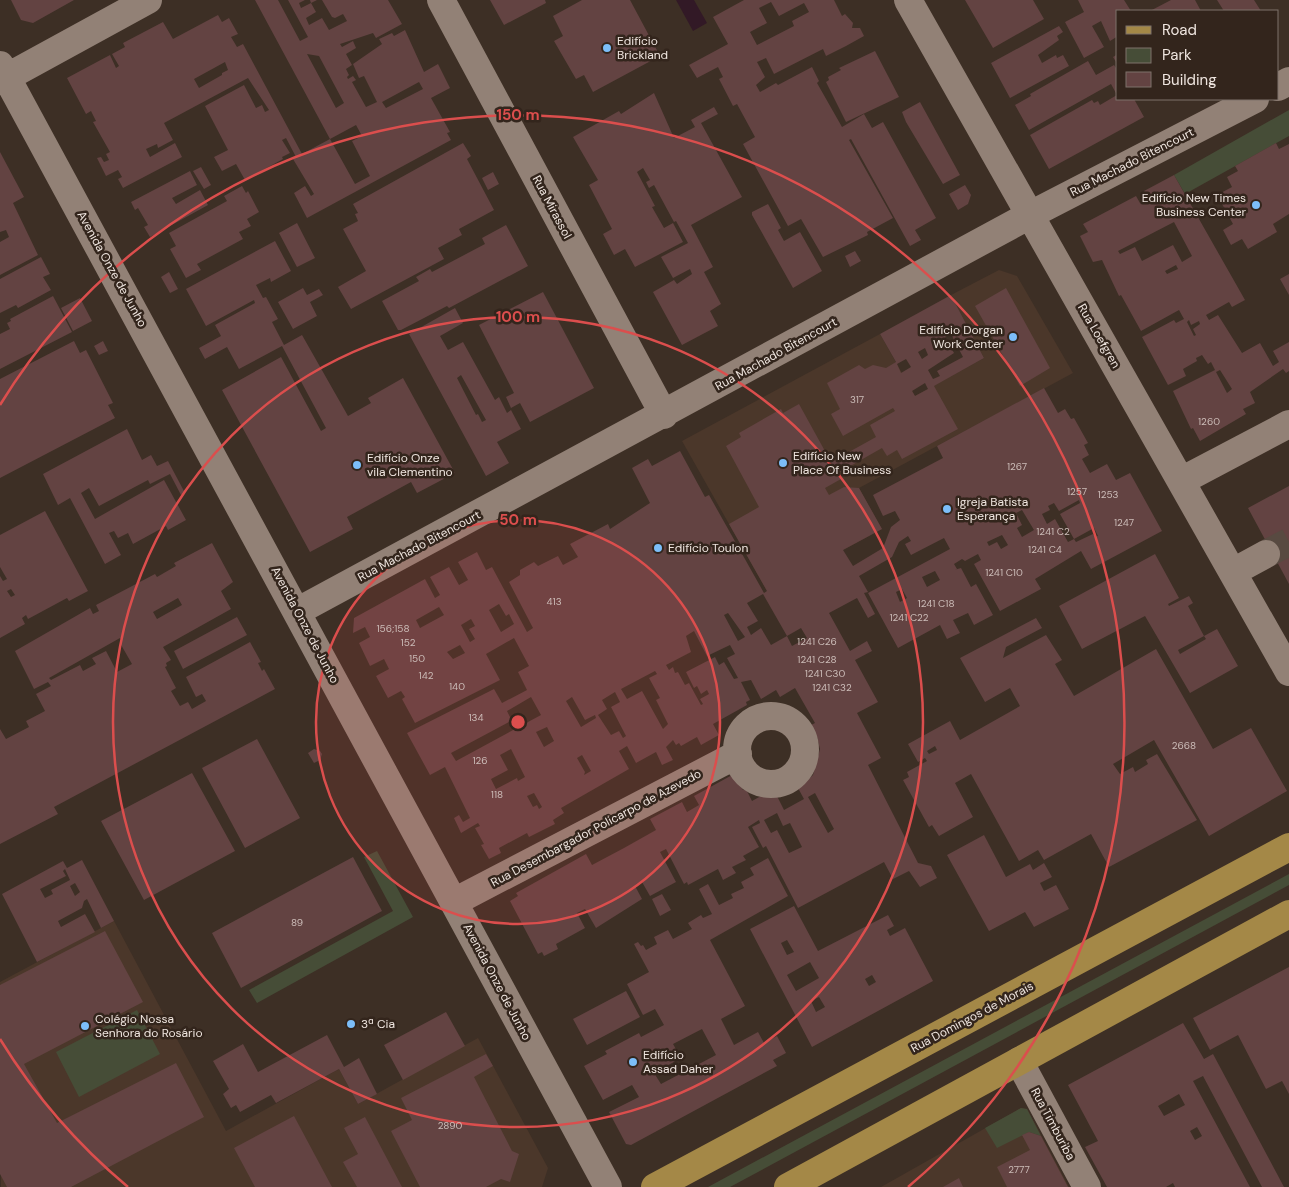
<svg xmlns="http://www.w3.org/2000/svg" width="1289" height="1187" font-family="'DM Sans',sans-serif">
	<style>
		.built { fill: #4b372a }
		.green { fill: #464d37 }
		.water { fill: #321926 }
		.building { fill: #634342; fill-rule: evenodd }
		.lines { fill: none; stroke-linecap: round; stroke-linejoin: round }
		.minor-tunnel { stroke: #584a41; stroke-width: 28; stroke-dasharray: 28 14; stroke-linecap: butt }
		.minor { stroke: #928176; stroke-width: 28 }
		.major { stroke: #a48847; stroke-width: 28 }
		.ring { fill: none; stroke: #db4e4d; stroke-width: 2.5 }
		.poi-dot { fill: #7cbef9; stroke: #33251c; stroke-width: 2 }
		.labels { text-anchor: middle; stroke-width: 5; stroke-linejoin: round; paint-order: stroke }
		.number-label { font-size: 10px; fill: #ccbcb8 }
		.poi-label { font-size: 12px; fill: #efe5df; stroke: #33251c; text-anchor: start }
		.street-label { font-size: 12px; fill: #efe5df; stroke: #33251c }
		.centre { fill: #db4e4d; stroke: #33251c; stroke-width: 2.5 }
		.ring-label { font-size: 15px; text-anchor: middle; font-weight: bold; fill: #db4e4d; stroke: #33251c; stroke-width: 5; stroke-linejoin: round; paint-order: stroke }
	</style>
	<rect width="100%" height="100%" fill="#3d2f25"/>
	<path class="built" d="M999 270 1017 276 1073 373 859 488 882 529 767 591 682 441 880 334 915 396 984 358 951 295Z
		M114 921 226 1131 339 1069 358 1104 478 1038 548 1168 542 1187H1L0 982Z
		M1021 1108 1027 1109 1069 1187H881Z"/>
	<path class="green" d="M1289 110V136L1185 194 1174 175Z
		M377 851 413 917 257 1003 249 990 393 911 364 857Z
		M1289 874V885L730 1187H708Z
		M137 1010 160 1054 79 1097 56 1052Z
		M1021 1108 1027 1109 1041 1136 1029 1132 997 1148 985 1128Z"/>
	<path class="water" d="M676 0H694L707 23 693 31Z"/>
	<path class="building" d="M11 0H74L33 23 21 20Z
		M255 0H278L300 41 308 37 288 0H305L299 3 301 8 311 3 310 0H317L311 3 316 12 306 18 309 25 322 18 329 30 347 21 343 14 335 18 332 17 322 0H388L402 24 376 38 373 33 340 44 342 47 353 41 356 48 346 54 352 65 346 69 349 75 347 77 348 79 353 76 356 80 352 82 366 107 377 102 364 76 359 78 353 64 382 44 379 39 392 33 394 36 405 30 424 72 438 64 450 88 431 98 450 132 447 133 451 140 307 218 294 193 305 186 311 196 314 194 293 159 296 157 286 138 282 140 290 153 282 157 283 159 245 180 236 164 222 171 214 157 228 150 205 106 244 85 256 108 262 105 265 112 269 110 248 78 164 123 173 140 158 148 157 144 146 149 150 157 175 143 182 157 123 188 118 179 122 177 118 170 106 176 97 158 101 157 104 162 109 160 106 154 110 152 93 122 96 121 91 111 86 114 67 78 110 55 116 68 119 66 112 54 125 47 123 43 163 22 173 39 218 15 222 22 229 18 238 34 231 37 237 47 243 44 302 154 330 139 355 184 370 176 352 141 362 136 356 125 330 139ZM307 54 319 56 344 103 336 108ZM225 62 228 70 222 73V75L199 88 194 79ZM419 82 423 89 386 108 382 102Z
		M490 0H545L546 3 504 25Z
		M582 0H630L660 56 593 92 584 75 576 79 554 41 563 36 553 16Z
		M744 0H834L842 16 845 14 853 23 852 28H860L864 36 846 46 826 56 823 49 774 74 766 58 757 62 765 77 756 85 760 92 776 83 778 85 812 67 819 81 817 83 842 127 864 114 872 128 883 122 936 218 915 230 921 240 910 246 851 139 849 140 893 218 867 232 868 235 823 257 801 219 788 226 743 144 755 137 737 104 733 106 719 79 723 77 718 67 697 78 689 65 728 44 713 17ZM771 2 779 16 804 3 809 12 792 21 794 26 757 45 750 32 767 23 759 8Z
		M965 0H1033L1044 19 993 48Z
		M1078 0H1124L1131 11H1118V36L1110 41 1101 21 1092 26 1104 47 1084 58 1065 22 1084 12Z
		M1171 0H1195L1201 11H1150Z
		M1217 0H1254L1261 11H1224Z
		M1059 26 1063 32 1057 36 1059 40 1038 55 1042 63 1056 55 1057 58 1063 55 1069 66 1010 98 991 63Z
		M875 51 899 97 846 122 826 82 829 80 828 77 841 70 839 68Z
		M1118 54V65L1113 57Z
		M1088 61 1096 75 1114 65 1118 71V99H1134L1144 117 1049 169 1030 135 1092 100 1094 103 1098 101 1100 105 1117 95 1111 84 1029 130 1015 105 1031 96 1030 94Z
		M654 93 674 138 695 127 691 120 714 107 718 114 701 123 742 197 691 225 713 267 704 272 721 304 710 311 718 326 682 345 653 292 674 280 677 284 692 274 690 269 673 278 661 257 688 243 676 221 674 222 654 185 649 188 646 182 650 180 643 168 637 172 655 206 652 207 664 228 673 223 683 242 635 267 625 249 614 255 603 234 612 229 589 185 598 180 573 137 619 111 621 114Z
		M920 102 960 175 943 184 906 122 902 112Z
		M463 143 471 156 467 159 494 210 459 229 462 235 438 248 444 259 351 309 338 287 366 271 343 229 358 221 355 214 358 213 353 204Z
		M1276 143 1279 149 1289 144V214L1273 224 1277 232 1248 249 1242 239 1231 245 1223 230 1233 224 1217 195 1232 187 1227 177 1238 171 1235 166Z
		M0 152 24 197 13 203 38 255 0 275V242L9 237 6 230 0 232Z
		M201 167 211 185 204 189 193 171Z
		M190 171 197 185 172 198 176 204 200 190 208 205 150 237 144 227 148 225 138 208 135 210 131 202Z
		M493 172 499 184 488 190 482 178Z
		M1174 175 1245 300 1232 307 1229 302 1206 315 1209 320 1218 315 1242 353 1260 343 1273 366 1279 362 1273 351 1289 342V371L1286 373 1283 369 1250 392 1255 403 1243 409 1246 414 1200 441 1193 428 1191 429 1173 391 1215 370 1211 362 1208 364 1202 355 1196 358 1197 361 1183 369 1186 376 1168 385 1142 337 1174 320 1176 323 1184 319 1179 310 1141 331 1121 295 1119 296 1102 260 1093 262 1080 236 1088 232 1083 224 1136 196 1140 203 1148 199 1144 191ZM1174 222 1192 256 1182 262 1173 245 1142 261 1135 247 1120 254 1118 251ZM1176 265 1178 269 1167 274 1165 271ZM1189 320 1191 325 1199 321 1200 324 1193 329 1196 335 1194 336 1187 322ZM1220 370 1232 389 1227 393 1216 372Z
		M965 185 971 195 968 204 958 210 949 194Z
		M242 186 246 193 248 191 259 212 247 219 251 226 239 232 243 239 197 264 201 270 186 278 170 249 176 246 169 233 227 201 224 196Z
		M768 204 781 228 778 230 784 241 800 232 822 271 793 288 752 215V212Z
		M297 223 315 258 297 267 279 233Z
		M506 225 528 266 449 308 447 306 401 330H398L382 301 419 281 416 277 430 269 432 272 485 244 482 238Z
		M275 241 291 271 271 282 270 278 256 285 263 298 266 297 278 319 272 322 284 345 302 335 348 416 371 403 368 398 403 378 455 473 417 493 411 482 347 517 353 529 310 552 222 390 281 357 321 431 326 428 282 346 239 369 227 347 205 359 199 348 221 336 215 325 255 303 254 300 206 326 186 289Z
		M855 251 861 261 850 267 845 256Z
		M41 257 50 274 43 277 51 290 18 308 16 305 0 313V279Z
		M169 272 178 289 170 293 161 277Z
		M1289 274V295L1280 279Z
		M303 288 307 295 319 289 323 295 310 302 317 316 293 329 278 302Z
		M1006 288 1050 368 1020 386 975 306Z
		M543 292 594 388 530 422 520 403 511 408 506 397 514 393 479 325Z
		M951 295 984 358 934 386 958 429 902 459 897 450 887 456 882 448 838 473 841 479 825 488 829 495 844 487 859 488 882 529 843 550 853 566 883 548 891 527 900 520 895 511 883 516 873 495 943 458 937 446 1044 388 1058 413 1065 409 1071 419 1074 418 1088 443 1084 445 1089 455 1082 459 1090 473 1107 464 1116 480 1130 473 1162 531 1091 569 1081 551 1035 579 1041 589 1000 611 974 564 981 560 978 554 965 561 962 559 954 564 957 569 954 570 961 568 971 587 976 584 993 615 974 625 968 613 953 620 960 633 947 639 940 625 898 648 868 593 950 549 944 538 911 555 905 544 911 541 908 536 899 542 892 557 859 576 868 592 864 593 875 614 868 618 857 598 829 613 850 651 867 641 872 651 855 660 878 702 857 713 881 758 868 765 918 863 931 866 937 878 920 887 909 871 893 879 884 862 798 908 766 846 763 848 752 827 760 823 759 820 748 827 759 847 743 856 746 860 732 867 736 873 723 880 718 869 688 885 687 882 684 884 666 849 660 852 676 882 650 896 642 882 635 886 642 899 596 928 585 909 577 913 585 928 556 944 558 949 544 956 542 952 538 954 510 901 518 896 516 893 586 854 592 865 624 848 656 830 650 819 682 802 687 812 699 805 694 796 734 774 743 790 746 789 752 801 761 796 776 794 784 810 804 799 798 788 813 775 820 749 817 737 809 726 815 723 795 688 780 697 776 690 761 699 751 680 741 682 750 700 746 702 747 705 713 724 719 735 701 745 697 737 681 746 679 743 676 745 673 740 666 747 673 760 662 765 656 752 636 763 627 746 619 751 629 769 561 808 564 813 553 820 555 824 529 837 527 833 499 848 501 853 489 859 481 845 484 844 475 828 480 826 478 823 461 833 454 818 459 815 463 822 470 818 445 767 430 775 407 733 494 689 502 703 527 690 518 672 529 666 514 638 486 654 500 680 415 723 402 699 405 697 401 691 388 698 376 676 389 669 384 659 370 666 359 643 370 637 365 627 353 633 354 618 425 579 435 598 440 595 430 577 449 567 459 585 468 580 458 562 477 552 486 570 492 567 527 632 533 628 509 582 520 575V570L534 562 538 566 558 556 563 565 578 557 570 544 608 524 610 529 650 503 632 468 648 459 652 466 680 451 705 497 709 495 764 593 767 591 729 524 759 507 726 446 741 437 739 433 781 409 783 413 799 404 831 462 876 437 870 425 895 411 893 408 843 436 831 414 840 409 827 383 859 365 865 369 873 365 886 368 896 362 880 334ZM951 334 963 357 937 371 940 376 933 379 928 370 954 353 945 337ZM925 348 928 355 922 359 918 352ZM906 359 911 367 901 373 897 364ZM925 383 928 389 915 396 912 391ZM1079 500 1080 503 1060 514 1074 539 1094 528 1098 536 1095 537 1093 534 1076 542 1074 539 1068 542 1055 519 1047 524 1042 514 1050 510 1048 506 1054 503 1059 511ZM1022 510 1034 530 1022 537 1017 528 1022 525 1016 513ZM1002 535 1008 545 1001 549 997 542 989 546 987 542ZM935 571 940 580 927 587 922 577ZM902 589 907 598 900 602 896 592ZM763 594 787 636 801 628 807 638 792 646 787 636 771 645 761 628 751 635 747 627 758 621 747 603ZM499 604 506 616 509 614 514 624 501 632 489 610ZM439 607 444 615 420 628 416 620ZM728 613 745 637 738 641 724 615ZM471 619 475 626 469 629 475 639 470 642 461 625ZM694 631 707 656 730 645 735 654 727 658 738 678 734 679 724 662 719 665 715 657 686 672 694 688 697 686 701 694 707 690 709 694 700 699 703 704 701 705 689 683 685 685 678 672 675 673 673 667 669 670 666 665 691 652 686 636ZM460 645 465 653 453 659 447 652ZM655 671 657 674 649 678 660 698 656 700 668 724 663 729 642 691 627 699 621 689ZM615 692 620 702 611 707 626 736 623 738 619 731 611 735 598 715 607 709 602 700ZM531 697 541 715 456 761 451 753 509 722 511 719 507 711ZM572 697 585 720 595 715 596 718 581 727 566 701ZM547 727 554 741 544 747 536 732ZM511 749 525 777 518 781 517 778 496 789 491 779 508 770 500 755ZM582 755 591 771 584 775 585 772 577 758ZM534 793 542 807 539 809 537 805 533 807 527 796ZM815 793 834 829 828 833 808 797ZM777 813 783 826 790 823 802 847 789 853 777 830 771 833 764 820Z
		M53 296 72 332 0 369V334L10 329 7 323 11 321 10 319Z
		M80 298 92 321 73 331 61 308Z
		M455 308 463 323 440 336 448 350 463 342 495 400 499 397 507 413 511 410 521 429 497 442 509 463 486 476 409 334ZM461 375 486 420 482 422 478 414 476 415 457 378Z
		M74 341 80 353 86 350 113 403 108 405 115 418 0 478V379Z
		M103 341 108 351 99 355 94 346Z
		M127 429 142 460 151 455 157 466 168 461 185 493 181 495 170 474 150 484 148 480 99 506 89 488 81 493 95 519 164 480 186 520 168 530 166 526 133 544 128 533 118 538 114 531 109 533 121 555 105 564 70 498 58 505 43 474Z
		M1289 486V584L1248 508Z
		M45 511 88 591 69 601 67 598 28 619 26 615 22 618 25 624 0 638V576L3 581 7 579 0 567V535ZM11 589 15 595 11 597 7 591Z
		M212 543 233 582 221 591 231 609 163 647 171 660 166 663 167 666 165 667 176 688 171 691 180 706 188 702 192 709 206 701 202 694 196 697 186 677 250 642 261 662 258 663 262 671 264 669 275 689 54 807 58 814 0 844V729L6 739 29 727 26 721 45 711 36 694 51 686 48 682 34 689 15 651 90 608 93 614 99 611 96 605 155 574 157 577 176 566 174 563ZM178 598 182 605 157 619 153 612ZM120 638 122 641 120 643 132 664 117 672 106 651 92 658 96 664 83 671 80 665 51 680 49 678Z
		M1155 554 1179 598 1168 604 1169 606 1189 596 1193 603 1188 606 1204 636 1178 650 1180 654 1206 639 1204 636 1217 629 1238 666 1190 693 1145 616 1082 649 1059 606Z
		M237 617 247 635 183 669 174 651Z
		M1036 618 1042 628 1006 647 1003 658 1046 635 1062 660 1055 664 1074 696 1156 649 1213 749 1251 728 1287 791 1209 836 1154 740 1113 764 1120 774 1133 767 1135 772 1148 764 1146 760 1157 754 1197 820 1109 867 1091 834 1044 860 1038 850 1019 861 971 774 955 783 973 817 939 836 932 825 929 827 903 780 909 777 907 772 927 761 925 758 918 762 908 744 950 721 960 740 1020 706 1010 688 985 702 960 658ZM935 746 937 750 929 754 927 751Z
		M257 739 300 818 245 848 202 768Z
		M314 749 320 751 322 754 320 760 314 763 308 753Z
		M192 773 235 851 144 900 101 821Z
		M984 835 1006 877 1030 864 1033 870 1044 863 1052 877 1040 883 1044 891 1056 885 1069 909 1034 927 1025 912 989 931 947 855Z
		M353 857 382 911 241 988 212 933Z
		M768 858 788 896 710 940 745 1006 721 1019 734 1045 758 1032 764 1043 777 1036 786 1053 773 1060 777 1066 631 1145 626 1144 609 1112 639 1097 632 1085 603 1100 584 1066 607 1054 605 1051 639 1033 641 1037 664 1025 655 1009 643 1015 627 984 649 972 634 944 638 942 641 946 643 945 646 950 657 944 654 937 668 930 673 939 692 929 688 923 701 915 703 918 712 914 699 889 708 884 719 905 733 898 731 894 744 888 741 882 754 875 750 868ZM702 1029 716 1055 661 1084 654 1073 681 1058 673 1044Z
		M82 860 114 921 101 928 87 899 84 901 82 908 58 921 61 927 85 914 95 932 37 962 2 894 63 861 67 868ZM65 869 70 880 51 890 53 894 45 898 40 889 66 876 63 871ZM75 883 80 892 75 896 70 886Z
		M662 894 671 910 660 916 652 899Z
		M794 906 818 951 888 915 894 926 887 930 890 936 905 928 933 981 812 1047 750 929ZM787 940 794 952 787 955 781 943ZM810 962 819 978 796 991 787 975ZM872 975 876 982 869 986 865 979ZM819 997 825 1007 816 1012 811 1001Z
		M105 931 143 1002 24 1064 57 1123 176 1063 204 1117 71 1187H7L0 1174V985Z
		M1289 967V1094L1282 1081 1266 1089 1238 1035 1210 1050 1193 1018Z
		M626 991 640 1017 587 1045 573 1019Z
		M446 1012 465 1046 403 1080 384 1045Z
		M1183 1023 1204 1059 1213 1054 1284 1187H1262L1203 1076 1193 1081 1250 1187H1175L1173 1183 1166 1187H1107L1085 1147 1098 1141 1068 1085ZM1179 1094 1185 1105 1164 1116 1158 1106ZM1197 1127 1202 1136 1195 1140 1190 1131Z
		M327 1035 344 1067 359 1058 377 1094 358 1104 339 1069 276 1103 271 1095 240 1112 236 1105 231 1108 223 1094 229 1089 213 1061 243 1044 258 1072Z
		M486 1054 493 1066 474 1077 512 1151 519 1154 510 1182 501 1179 486 1187H420L391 1131 412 1120 401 1098Z
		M294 1116 332 1187H255L234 1148Z
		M365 1117 402 1187H357L343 1162 358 1154 344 1128Z
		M1029 1132 1041 1136 1068 1187H1007L997 1167 1030 1150 1022 1135Z
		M959 1178 963 1187H943Z"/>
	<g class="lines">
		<path class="minor-tunnel" d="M1266 554 1289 542"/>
		<path class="minor" d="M441 0 664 415
			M908 0 1289 672
			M0 65 608 1187
			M0 81 148 0
			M1278 87 1289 81
			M1181 481 1289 424
			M1233 572 1266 554
			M298 611 1030 215 1255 99
			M737 750a34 34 0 1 1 68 0a34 34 0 1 1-68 0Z
			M454 902 738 754
			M1019 1061 1087 1187"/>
		<path class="major" d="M655 1187 1289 847
			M788 1187 1289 914"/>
	</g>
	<circle cx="518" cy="722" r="202" fill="#db4e4d" fill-opacity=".12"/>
	<g class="ring">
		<circle cx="518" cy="722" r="202"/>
		<circle cx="518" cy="722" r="405"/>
		<path d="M128 1187A607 607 0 0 1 0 1039M0 405A607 607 0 1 1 908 1187"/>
	</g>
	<g class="poi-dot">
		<circle cx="607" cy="48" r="5"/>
		<circle cx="1256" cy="205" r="5"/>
		<circle cx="1013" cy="337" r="5"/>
		<circle cx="783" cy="463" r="5"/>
		<circle cx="357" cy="465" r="5"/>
		<circle cx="947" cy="509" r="5"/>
		<circle cx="658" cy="548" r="5"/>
		<circle cx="351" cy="1024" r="5"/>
		<circle cx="85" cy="1026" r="5"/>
		<circle cx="633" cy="1062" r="5"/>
	</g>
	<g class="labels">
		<g class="number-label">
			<text x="857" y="403">317</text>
			<text x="1209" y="425">1260</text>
			<text x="1017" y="470">1267</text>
			<text x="1077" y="495">1257</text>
			<text x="1108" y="498">1253</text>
			<text x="1124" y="526">1247</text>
			<text x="1053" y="535">1241 C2</text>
			<text x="1045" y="553">1241 C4</text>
			<text x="1004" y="576">1241 C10</text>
			<text x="554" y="605">413</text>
			<text x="936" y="607">1241 C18</text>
			<text x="909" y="621">1241 C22</text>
			<text x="393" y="632">156;158</text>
			<text x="817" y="645">1241 C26</text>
			<text x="408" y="646">152</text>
			<text x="417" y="662">150</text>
			<text x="817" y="663">1241 C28</text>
			<text x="825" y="677">1241 C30</text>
			<text x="426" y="679">142</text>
			<text x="457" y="690">140</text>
			<text x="832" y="691">1241 C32</text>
			<text x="476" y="721">134</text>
			<text x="1184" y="749">2668</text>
			<text x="480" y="764">126</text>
			<text x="497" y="798">118</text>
			<text x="297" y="926">89</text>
			<text x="450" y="1129">2890</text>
			<text x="1019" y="1173">2777</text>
		</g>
		<g class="poi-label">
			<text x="617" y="45">Edifício<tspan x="617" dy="14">Brickland</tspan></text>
			<text x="1246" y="202" text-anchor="end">Edifício New Times<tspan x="1246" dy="14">Business Center</tspan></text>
			<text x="1003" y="334" text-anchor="end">Edifício Dorgan<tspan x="1003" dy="14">Work Center</tspan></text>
			<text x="793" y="460">Edifício New<tspan x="793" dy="14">Place Of Business</tspan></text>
			<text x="367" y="462">Edifício Onze<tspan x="367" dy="14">vila Clementino</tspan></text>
			<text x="957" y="506">Igreja Batista<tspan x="957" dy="14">Esperança</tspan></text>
			<text x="668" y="552">Edifício Toulon</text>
			<text x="95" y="1023">Colégio Nossa<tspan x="95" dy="14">Senhora do Rosário</tspan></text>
			<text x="361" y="1028">3ª Cia</text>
			<text x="643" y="1059">Edifício<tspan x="643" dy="14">Assad Daher</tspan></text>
		</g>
		<g class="street-label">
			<text transform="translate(1132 162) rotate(-27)" y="4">Rua Machado Bitencourt</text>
			<text transform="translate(552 207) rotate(62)" y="4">Rua Mirassol</text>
			<text transform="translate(112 269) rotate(61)" y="4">Avenida Onze de Junho</text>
			<text transform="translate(1099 336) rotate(60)" y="4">Rua Loefgren</text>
			<text transform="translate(776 354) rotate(-29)" y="4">Rua Machado Bitencourt</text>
			<text transform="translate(419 546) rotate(-28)" y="4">Rua Machado Bitencourt</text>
			<text transform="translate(305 625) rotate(62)" y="4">Avenida Onze de Junho</text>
			<text transform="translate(596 828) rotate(-28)" y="4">Rua Desembargador Policarpo de Azevedo</text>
			<text transform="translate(497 982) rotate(62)" y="4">Avenida Onze de Junho</text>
			<text transform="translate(972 1017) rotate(-28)" y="4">Rua Domingos de Morais</text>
			<text transform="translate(1053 1124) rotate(62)" y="4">Rua Timburiba</text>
		</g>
	</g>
	<circle cx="518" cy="722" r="8" class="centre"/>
	<g class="ring-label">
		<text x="518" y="120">150 m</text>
		<text x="518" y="322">100 m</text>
		<text x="518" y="525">50 m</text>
	</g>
	<rect x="1116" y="10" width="162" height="90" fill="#33251c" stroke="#7e726a"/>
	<rect x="1126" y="26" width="25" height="8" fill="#a48847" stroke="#7e726a"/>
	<text x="1162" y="35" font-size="15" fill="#efe5df">Road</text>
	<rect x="1126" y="48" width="25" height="15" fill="#464d37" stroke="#7e726a"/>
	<text x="1162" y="60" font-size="15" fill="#efe5df">Park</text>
	<rect x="1126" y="72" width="25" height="15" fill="#634342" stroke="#7e726a"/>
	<text x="1162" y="85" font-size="15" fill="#efe5df">Building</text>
</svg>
